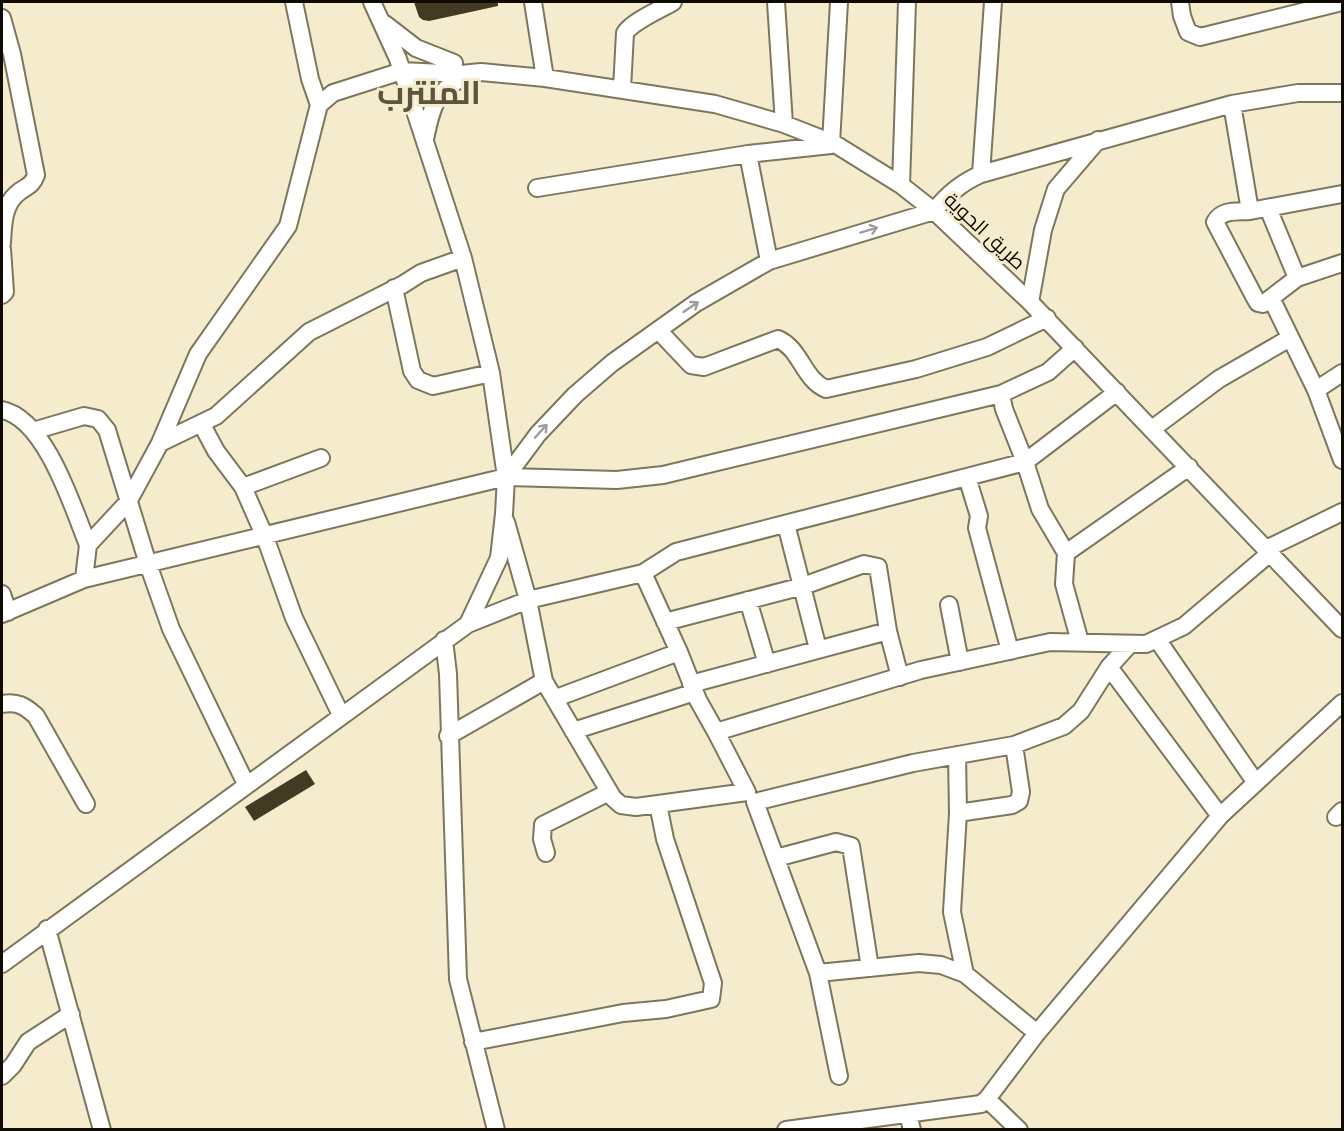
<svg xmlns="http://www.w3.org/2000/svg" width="1344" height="1131" font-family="'Nunito Sans',Cairo,sans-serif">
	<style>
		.building { fill: #423a22 }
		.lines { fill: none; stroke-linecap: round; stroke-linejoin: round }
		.minor-casing { stroke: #7e765c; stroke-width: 20 }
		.minor { stroke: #fff; stroke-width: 16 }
		.oneway { stroke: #9f9d9a }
		.labels { text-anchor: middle; stroke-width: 6; stroke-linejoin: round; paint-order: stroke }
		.street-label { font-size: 20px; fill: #0f0b03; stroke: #f5ecce }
		.town-label { font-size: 32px; font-weight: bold; fill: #5c543b; stroke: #f5ecce }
	</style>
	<rect width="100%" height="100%" fill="#f5ecce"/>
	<path class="building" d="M414 2H498V6L429 21 423 20 419 17Z
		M306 770 315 784 254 821 245 807Z"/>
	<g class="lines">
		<g class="minor-casing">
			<path id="minor" d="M294 2 310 79 319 105
				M533 2 545 78
				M776 2 784 124
				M1180 2 1182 16 1188 32 1200 37 1342 2
				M2 18 12 54 36 175C32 186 27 186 19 192 3 204 3 225 2 243
				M385 24 416 48 454 63
				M622 89 625 33C633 21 660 10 673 2
				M1232 104 1250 211 1342 194
				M425 139C432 106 435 91 467 75
				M831 143 839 2
				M748 154 769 261
				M981 174 993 2
				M901 185 907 2
				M537 188 748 154 831 145
				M1268 208 1297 278 1342 263
				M1250 211C1237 212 1222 209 1215 222L1255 298 1258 303 1263 304 1297 278
				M2 249 5 292 2 295
				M394 288 412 371 418 380 433 386 491 373
				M1271 298 1316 390 1342 373
				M1030 302 1043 230 1056 189 1098 140
				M658 330 691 365 704 367 778 339C801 349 803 379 826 389L916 369 987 347 1047 318
				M1316 390 1342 460
				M1001 394 1004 409 1025 462 1040 509 1066 553 1064 584 1080 642
				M2 410C46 419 73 508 88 545
				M201 423 216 451 243 487 265 537 294 618 341 715
				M1152 429 1219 379 1290 338
				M33 431 84 416 98 419 107 430 148 564 171 629 246 784
				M160 443 216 416 309 332 402 285 421 273 463 258
				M506 477 538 434 575 395 612 363 696 303 769 261 934 211C948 194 961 183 981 174L1232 104 1298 93H1342
				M967 477 979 516 977 528 1010 651
				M243 487 321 458
				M786 524 818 649
				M1266 549 1342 512
				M1066 553 1189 467
				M643 573 676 552 1025 462 1117 392
				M84 579 88 545 128 502 160 443 198 354 288 226 319 105 333 93 402 71 461 74 481 72 545 78 715 104 784 124 835 144 901 185 934 211 1030 302 1342 629
				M2 594 8 612
				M748 600 767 664
				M949 605 960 662
				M2 614 84 579 506 477 617 480 663 475 1001 394 1048 372 1075 348
				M665 622 803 586 864 564 878 567 888 631 691 684
				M468 624 528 600 643 573 679 652 698 700 716 732 747 792 636 807 621 805 613 798 544 681 528 600 506 522
				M888 631 900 677
				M1157 639 1256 783
				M444 640 448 674 458 979 496 1130
				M1109 667 1220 816
				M556 698 679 652
				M2 704C17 701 25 706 36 716L86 804
				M573 731 695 692
				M716 732 921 670 1050 642 1146 644 1184 626 1270 553
				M448 736 544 681
				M957 755 958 813 952 912 965 974
				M958 813 1012 805 1019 801 1021 792 1014 745
				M1336 817 1342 811
				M546 853 542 839 543 825 609 792
				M776 858 836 842 851 846 870 968
				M47 929 102 1130
				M2 964 468 624 499 558 504 514 506 477 491 373 463 258 398 59 372 2
				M818 973 919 963 941 965 965 974 1037 1033
				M473 1042 623 1013 666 1009 711 999 713 983 665 839 658 804
				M2 1076 13 1065 28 1042 71 1014
				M839 1076 818 973 755 802 913 763 1014 745 1064 726 1081 711 1109 667 1130 644
				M987 1099 1019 1130
				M908 1114 912 1130
				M786 1130 981 1104 987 1099 1037 1033 1220 816 1342 703"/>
		</g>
		<use href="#minor" class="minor"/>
	</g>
	<defs><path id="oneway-shaft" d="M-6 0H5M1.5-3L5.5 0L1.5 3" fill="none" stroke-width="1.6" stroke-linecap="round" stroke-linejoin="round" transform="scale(1.5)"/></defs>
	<g class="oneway">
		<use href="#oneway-shaft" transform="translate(869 230) rotate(-17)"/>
		<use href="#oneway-shaft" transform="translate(691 307) rotate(-34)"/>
		<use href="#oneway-shaft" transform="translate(541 431) rotate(-48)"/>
	</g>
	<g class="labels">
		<g class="street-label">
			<text transform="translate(985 231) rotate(43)" y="7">طريق الحوية</text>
		</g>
		<g class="town-label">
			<text x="429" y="104">المنترب</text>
		</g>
	</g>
	<rect width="1344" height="1131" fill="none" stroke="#0f0b03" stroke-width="6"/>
</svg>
